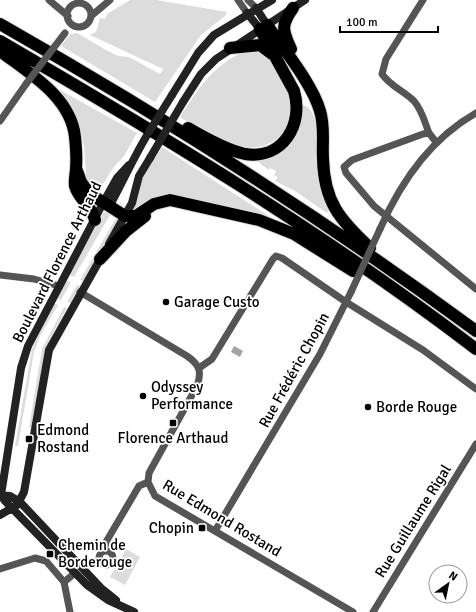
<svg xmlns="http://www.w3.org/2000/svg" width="476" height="612" font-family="Signika,sans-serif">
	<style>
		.green { fill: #dcdcdc }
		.water { fill: #a3a3a3 }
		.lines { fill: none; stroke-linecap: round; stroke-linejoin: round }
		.highway-casing { stroke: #dbdbdb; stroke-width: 14 }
		.street { stroke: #555; stroke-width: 7 }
		.secondary { stroke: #222; stroke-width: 8 }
		.highway { stroke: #000; stroke-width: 12 }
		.street-bridge { stroke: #555; stroke-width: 7 }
		.secondary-bridge { stroke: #222; stroke-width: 8 }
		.poi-dot { fill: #000; stroke: #fff; stroke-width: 1.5 }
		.labels { text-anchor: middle; stroke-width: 3.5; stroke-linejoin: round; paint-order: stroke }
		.street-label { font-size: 15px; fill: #000; stroke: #fff }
		.poi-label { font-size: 15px; fill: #000; stroke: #fff; text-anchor: start }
	</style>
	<rect width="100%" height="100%" fill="#fff"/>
	<path class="green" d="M130 0H156L227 12 225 16 201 35 155 102 61 46 70 34 77 33 106 50 118 56 129 57 160 74 163 69 90 35 96 32 100 18 105 19 107 14Z
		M252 48C256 50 265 52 268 55 272 59 275 67 277 71 283 82 290 92 291 105 294 130 271 150 247 147 222 144 201 130 180 117 200 86 215 62 252 48Z
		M60 90 137 133 124 156 113 168 97 194 88 184 86 176 84 145 78 124Z
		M303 105C323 110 316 158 318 174 320 187 325 197 330 209L327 213 295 191 275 181 278 177 274 175 276 171 270 168 269 170 258 162C263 156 273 155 280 152 297 142 303 123 303 105Z
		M162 147 278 222 179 197 131 212 138 197 143 176Z
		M106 212 110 215 74 277 69 275 103 213Z
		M116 218 119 220 83 281 80 280Z
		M66 281 71 282 61 300 57 298Z
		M77 285 80 286 71 303 67 302Z
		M54 303 58 305 40 336 34 352 18 446H15L32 349Z
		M64 307 67 308 50 339 45 353 32 428 29 427 42 349Z
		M126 549 140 557 125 585 110 577Z"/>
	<path class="water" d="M234 346 243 351 240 357 231 352Z"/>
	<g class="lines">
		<g class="highway-casing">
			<path id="highway" d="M0 24C164 117 324 219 476 331
				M267 25C283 48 313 85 320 111 325 126 322 143 323 159 324 202 340 220 370 248
				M0 41C163 136 326 234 476 349
				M230 48 260 45 272 54
				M291 49C282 30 281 25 293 8
				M0 51C29 73 71 97 75 137 76 147 77 157 76 168 76 173 74 181 75 186 79 200 91 204 95 220
				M188 128C205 138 226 150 245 154 283 160 304 124 294 91L260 29
				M76 168 81 182 90 194 125 216H136L154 204 170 200 259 220 294 234 353 271
				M100 259 126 231 145 216"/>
		</g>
		<path class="street" d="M49 0 68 16
			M238 0 247 13
			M248 0 256 8
			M423 0 386 59 382 74C390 86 404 91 414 101 422 110 425 123 429 133
			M67 15a12 12 0 1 1 24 0a12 12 0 1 1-24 0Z
			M91 16 110 0
			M0 121 26 84
			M436 142 429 133 423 134 352 160 344 167 346 173 374 206 476 289
			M380 229C401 181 430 139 476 113
			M0 275 34 279 59 286
			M80 292 187 356C200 365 202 372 197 386L149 473 148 482 155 496 353 612
			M199 368 212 359 273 259 276 256 282 258 346 302 423 350 476 389
			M215 531 320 354 351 292
			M99 558a7 7 0 1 1 14 0a7 7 0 1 1-14 0Z
			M104 551 106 542 139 486 148 482
			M0 569 35 558 46 561 64 582 70 612
			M64 582 75 573
			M373 612 476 444"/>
		<path class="secondary" d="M256 8 267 25
			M247 13 260 29
			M172 95 198 53 214 35 272 0
			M183 102 201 74 216 59 305 0
			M109 207C123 182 134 156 149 132
			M109 244 132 203 139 176 150 158
			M0 495 10 496 20 502 101 588 116 600
			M1 495 21 368 28 346 103 203 117 178 129 165
			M1 495 5 501 87 585 108 600 134 612
			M0 515 17 505 24 492 49 350 102 256"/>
		<use href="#highway" class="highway"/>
		<path class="street-bridge" d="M26 84 65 33
			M351 292 380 229"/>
		<path class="secondary-bridge" d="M149 132 172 95
			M150 158 183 102"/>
	</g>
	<g class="poi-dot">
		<circle cx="166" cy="302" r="4"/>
		<circle cx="143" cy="396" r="4"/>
		<circle cx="368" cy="407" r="4"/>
		<rect x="169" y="419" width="8" height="8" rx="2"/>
		<rect x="25" y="435" width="8" height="8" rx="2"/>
		<rect x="198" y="524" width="8" height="8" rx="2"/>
		<rect x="46" y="550" width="8" height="8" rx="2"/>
	</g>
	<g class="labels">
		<g class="street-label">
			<text transform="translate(57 262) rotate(-63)" y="5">Boulevard Florence Arthaud</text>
			<text transform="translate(294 370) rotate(-61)" y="5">Rue Frédéric Chopin</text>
			<text transform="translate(222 518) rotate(31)" y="5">Rue Edmond Rostand</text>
			<text transform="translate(413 521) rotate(-58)" y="5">Rue Guillaume Rigal</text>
		</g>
		<g class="poi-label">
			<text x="174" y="307">Garage Custo</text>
			<text x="151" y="392">Odyssey<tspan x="151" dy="17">Performance</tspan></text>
			<text x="376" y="412">Borde Rouge</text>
			<text x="37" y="435">Edmond<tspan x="37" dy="17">Rostand</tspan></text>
			<text x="173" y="443" text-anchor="middle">Florence Arthaud</text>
			<text x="194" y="533" text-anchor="end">Chopin</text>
			<text x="58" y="550">Chemin de<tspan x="58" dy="17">Borderouge</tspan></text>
		</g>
	</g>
	<g transform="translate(448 584) rotate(33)"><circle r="19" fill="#ffffff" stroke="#999999"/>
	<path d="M0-3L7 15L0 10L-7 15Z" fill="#000000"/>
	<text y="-6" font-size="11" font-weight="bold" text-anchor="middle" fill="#000000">N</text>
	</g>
	<path d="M340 26v6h98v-6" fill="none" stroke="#000000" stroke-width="2"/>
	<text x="346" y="26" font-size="12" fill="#000000" stroke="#ffffff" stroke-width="3" paint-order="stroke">100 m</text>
</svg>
